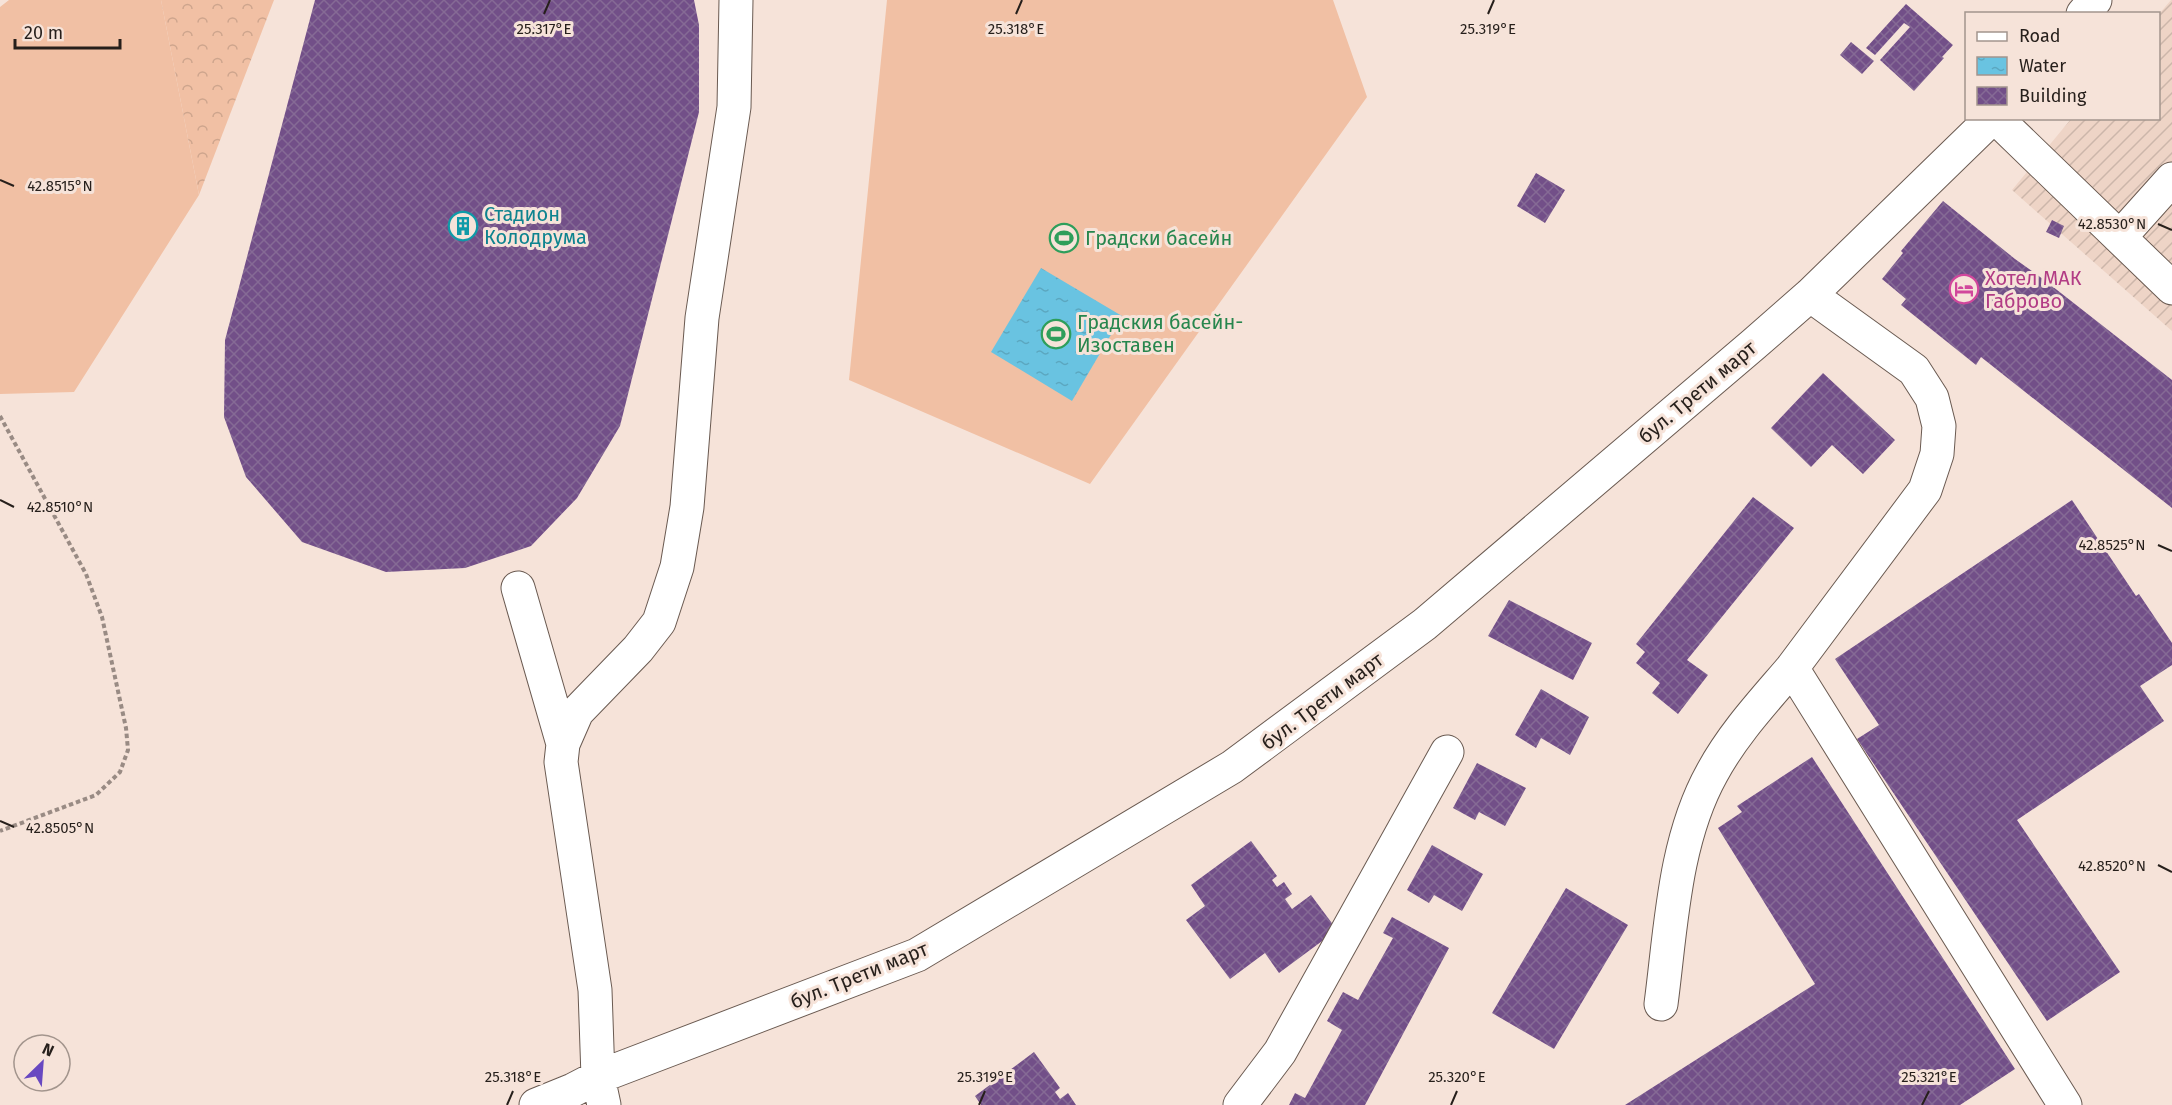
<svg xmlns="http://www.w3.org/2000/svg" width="2172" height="1105" font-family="'Fira Sans',sans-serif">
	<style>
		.industrial { fill: url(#industrial-furrows) }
		.grass { fill: #f1c0a4 }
		.forest { fill: url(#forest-crowns) }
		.water { fill: url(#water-ripples) }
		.building { fill: url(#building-cross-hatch) }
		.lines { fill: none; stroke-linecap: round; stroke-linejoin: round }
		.minor-casing { stroke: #6a5a51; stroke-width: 35 }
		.path { stroke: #998b84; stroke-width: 4; stroke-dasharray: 4.5 3; stroke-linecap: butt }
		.minor { stroke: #fff; stroke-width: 33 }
		.ticks { fill: none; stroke: #261f1b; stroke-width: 2 }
		.labels { text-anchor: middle; stroke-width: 6; stroke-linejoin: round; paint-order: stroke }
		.culture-label { font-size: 20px; fill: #0d838f; stroke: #f6e3d9; text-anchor: start }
		.leisure-label { font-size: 20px; fill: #27864d; stroke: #f6e3d9; text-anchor: start }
		.hotel-label { font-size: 20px; fill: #b23c85; stroke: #f6e3d9; text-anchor: start }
		.street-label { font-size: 20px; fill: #261f1b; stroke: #f6e3d9 }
		.ticks-label { font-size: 15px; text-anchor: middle; fill: #261f1b; stroke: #f6e3d9; stroke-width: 6; stroke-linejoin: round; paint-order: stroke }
	</style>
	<defs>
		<pattern id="industrial-furrows" width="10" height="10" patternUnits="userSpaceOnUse" patternTransform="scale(1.5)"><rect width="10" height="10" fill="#eed4c6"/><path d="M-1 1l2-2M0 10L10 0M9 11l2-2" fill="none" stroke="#ccb6aa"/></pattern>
		<pattern id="forest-crowns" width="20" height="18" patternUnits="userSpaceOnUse" patternTransform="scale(1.5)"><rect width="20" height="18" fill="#f1c0a4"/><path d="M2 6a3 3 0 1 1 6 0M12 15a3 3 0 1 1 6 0" fill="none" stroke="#cea58d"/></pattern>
		<pattern id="water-ripples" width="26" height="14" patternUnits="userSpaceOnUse" patternTransform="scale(1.5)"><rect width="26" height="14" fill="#69c3e1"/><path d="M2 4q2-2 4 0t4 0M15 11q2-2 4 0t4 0" fill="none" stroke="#5ba7c0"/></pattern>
		<pattern id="building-cross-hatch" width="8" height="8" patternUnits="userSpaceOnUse" patternTransform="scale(1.5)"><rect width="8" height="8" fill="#724f88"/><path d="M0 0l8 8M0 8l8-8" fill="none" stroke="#856a95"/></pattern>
	</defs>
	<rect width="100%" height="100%" fill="#f6e3d9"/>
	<path class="industrial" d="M2171 0H2172V331L2012 190 2071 119 2158 118 2159 14Z"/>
	<path class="grass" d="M9 0H161L199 195 74 392 0 394V7Z
		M887 0H1333L1367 97 1090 484 849 380Z"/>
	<path class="forest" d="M161 0H274L199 195Z"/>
	<path class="water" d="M1041 268 1122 316 1072 401 991 352Z"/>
	<path class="building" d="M315 0H694L699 25V112L620 426 577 498 531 546 465 568 386 572 302 542 246 477 224 417 225 340Z
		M1906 4 1953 45 1942 57 1944 58 1914 91 1880 60 1910 27 1904 23 1875 55 1866 48Z
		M1851 42 1874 61 1862 74 1840 55Z
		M1536 173 1565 190 1545 223 1517 206Z
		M1943 201 2015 259 2043 279 2172 380V508L1981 357 1976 365 1901 305 1906 299 1882 279 1903 253 1901 251Z
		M2052 220 2064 226 2059 238 2046 232Z
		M1823 373 1895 440 1863 474 1832 445 1811 467 1771 428Z
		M1753 497 1794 528 1687 660 1708 675 1678 714 1652 693 1660 683 1636 663 1645 652 1636 644Z
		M2072 500 2136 596 2139 594 2172 643V665L2140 686 2164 721 2017 820 2120 972 2047 1021 1857 739 1879 725 1835 659Z
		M1509 600 1592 643 1573 680 1488 636Z
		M1541 689 1589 717 1570 755 1541 738 1536 748 1515 735Z
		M1812 757 2015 1069 1960 1105H1625L1815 984 1718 828 1742 812 1737 806Z
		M1477 763 1526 788 1505 826 1479 812 1475 820 1453 808Z
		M1251 841 1277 876 1272 880 1277 887 1284 882 1292 894 1285 899 1292 909 1311 895 1337 930 1279 973 1265 953 1230 979 1186 920 1205 906 1191 885Z
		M1432 845 1483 874 1462 911 1434 895 1429 903 1407 890Z
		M1566 888 1628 925 1554 1049 1492 1013Z
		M1392 917 1449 948 1365 1105H1289L1295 1093 1305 1098 1342 1030 1327 1021 1343 992 1358 1000 1393 938 1383 933Z
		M1034 1052 1060 1088 1055 1092 1060 1099 1068 1093 1076 1105H981L975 1096Z"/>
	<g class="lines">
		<g class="minor-casing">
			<path id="minor" d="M2083 14 2095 0
				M1996 118 2172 288
				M2120 237 2172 179
				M1810 295 1914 370 1932 398 1939 426 1937 454 1925 490 1792 668 2065 1105
				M518 588 563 744
				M1661 1004C1671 928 1674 841 1712 773 1733 734 1763 702 1792 668
				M536 1105 573 1090 598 1077 917 955 1232 767 1425 624 1754 344 1810 295 1992 118
				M604 1105 598 1077 595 990 561 762 563 744 577 712 638 649 659 622 677 567 687 507 702 318 734 107 736 0
				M1240 1105 1280 1052 1447 752"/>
		</g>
		<path class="path" d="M0 416 86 574 102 617 126 728 128 750 120 772 96 795 0 831"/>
		<use href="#minor" class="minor"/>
	</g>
	<path class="ticks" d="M544 14 550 0M1016 14 1022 0M1488 14 1494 0M0 180 14 186M2158 224 2172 230M0 500 14 507M2158 545 2172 551M0 821 14 827M2158 865 2172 872M507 1105 513 1091M979 1105 985 1091M1451 1105 1457 1091M1922 1105 1929 1091"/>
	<defs>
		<g id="building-ring" transform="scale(1.5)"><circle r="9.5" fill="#f6e3d9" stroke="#0f9aa8" stroke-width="1.5"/><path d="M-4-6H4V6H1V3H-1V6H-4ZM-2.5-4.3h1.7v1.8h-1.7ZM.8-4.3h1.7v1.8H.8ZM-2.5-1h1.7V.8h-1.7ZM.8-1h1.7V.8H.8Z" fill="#0f9aa8"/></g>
		<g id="stadium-ring" transform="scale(1.5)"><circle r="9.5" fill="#f6e3d9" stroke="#2e9e5b" stroke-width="1.5"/><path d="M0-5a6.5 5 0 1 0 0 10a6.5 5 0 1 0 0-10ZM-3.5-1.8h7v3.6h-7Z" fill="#2e9e5b"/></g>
		<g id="hotel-ring" transform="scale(1.5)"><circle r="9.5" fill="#f6e3d9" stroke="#d1479c" stroke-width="1.5"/><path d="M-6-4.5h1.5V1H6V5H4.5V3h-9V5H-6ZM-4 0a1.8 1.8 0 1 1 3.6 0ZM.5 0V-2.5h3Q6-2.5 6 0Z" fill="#d1479c"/></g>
	</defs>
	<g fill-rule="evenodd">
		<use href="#building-ring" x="463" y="226"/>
		<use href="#stadium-ring" x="1064" y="238"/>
		<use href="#hotel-ring" x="1964" y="289"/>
		<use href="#stadium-ring" x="1056" y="334"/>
	</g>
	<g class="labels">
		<g class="culture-label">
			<text x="484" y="221">Стадион<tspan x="484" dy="23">Колодрума</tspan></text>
		</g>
		<g class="leisure-label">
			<text x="1085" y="245">Градски басейн</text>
			<text x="1077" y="329">Градския басейн-<tspan x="1077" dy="23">Изоставен</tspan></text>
		</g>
		<g class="hotel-label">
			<text x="1985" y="285">Хотел МАК<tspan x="1985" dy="23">Габрово</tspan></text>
		</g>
		<g class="street-label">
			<text transform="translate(1697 392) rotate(-40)" y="7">бул. Трети март</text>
			<text transform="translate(1322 701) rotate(-37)" y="7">бул. Трети март</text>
			<text transform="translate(859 975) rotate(-22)" y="7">бул. Трети март</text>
		</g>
	</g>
	<g class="ticks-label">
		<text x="544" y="34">25.317°E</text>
		<text x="1016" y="34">25.318°E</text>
		<text x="1488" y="34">25.319°E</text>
		<text x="60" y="191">42.8515°N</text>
		<text x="2112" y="229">42.8530°N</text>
		<text x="60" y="512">42.8510°N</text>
		<text x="2112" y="550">42.8525°N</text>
		<text x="60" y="833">42.8505°N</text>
		<text x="2112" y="871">42.8520°N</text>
		<text x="513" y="1082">25.318°E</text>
		<text x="985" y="1082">25.319°E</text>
		<text x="1457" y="1082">25.320°E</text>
		<text x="1929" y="1082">25.321°E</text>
	</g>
	<rect x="1965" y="12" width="195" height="108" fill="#f6e3d9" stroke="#a3958d" stroke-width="1.5"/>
	<rect x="1977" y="32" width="30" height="9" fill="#ffffff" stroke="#a3958d" stroke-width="1.5"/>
	<text x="2019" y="42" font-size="18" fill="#261f1b">Road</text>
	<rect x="1977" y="57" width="30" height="18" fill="url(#water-ripples)" stroke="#a3958d" stroke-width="1.5"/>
	<text x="2019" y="72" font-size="18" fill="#261f1b">Water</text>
	<rect x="1977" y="87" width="30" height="18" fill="url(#building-cross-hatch)" stroke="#a3958d" stroke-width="1.5"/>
	<text x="2019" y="102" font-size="18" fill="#261f1b">Building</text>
	<g transform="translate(42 1063) rotate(25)"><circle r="28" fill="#f6e3d9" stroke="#a3958d" stroke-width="1.5"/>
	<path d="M0-4.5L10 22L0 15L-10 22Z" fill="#6848c1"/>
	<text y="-9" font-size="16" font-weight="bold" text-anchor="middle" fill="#261f1b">N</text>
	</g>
	<path d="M15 39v9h105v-9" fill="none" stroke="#261f1b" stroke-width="3"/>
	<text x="24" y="39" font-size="18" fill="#261f1b" stroke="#f6e3d9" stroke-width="4.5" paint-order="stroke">20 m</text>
</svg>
